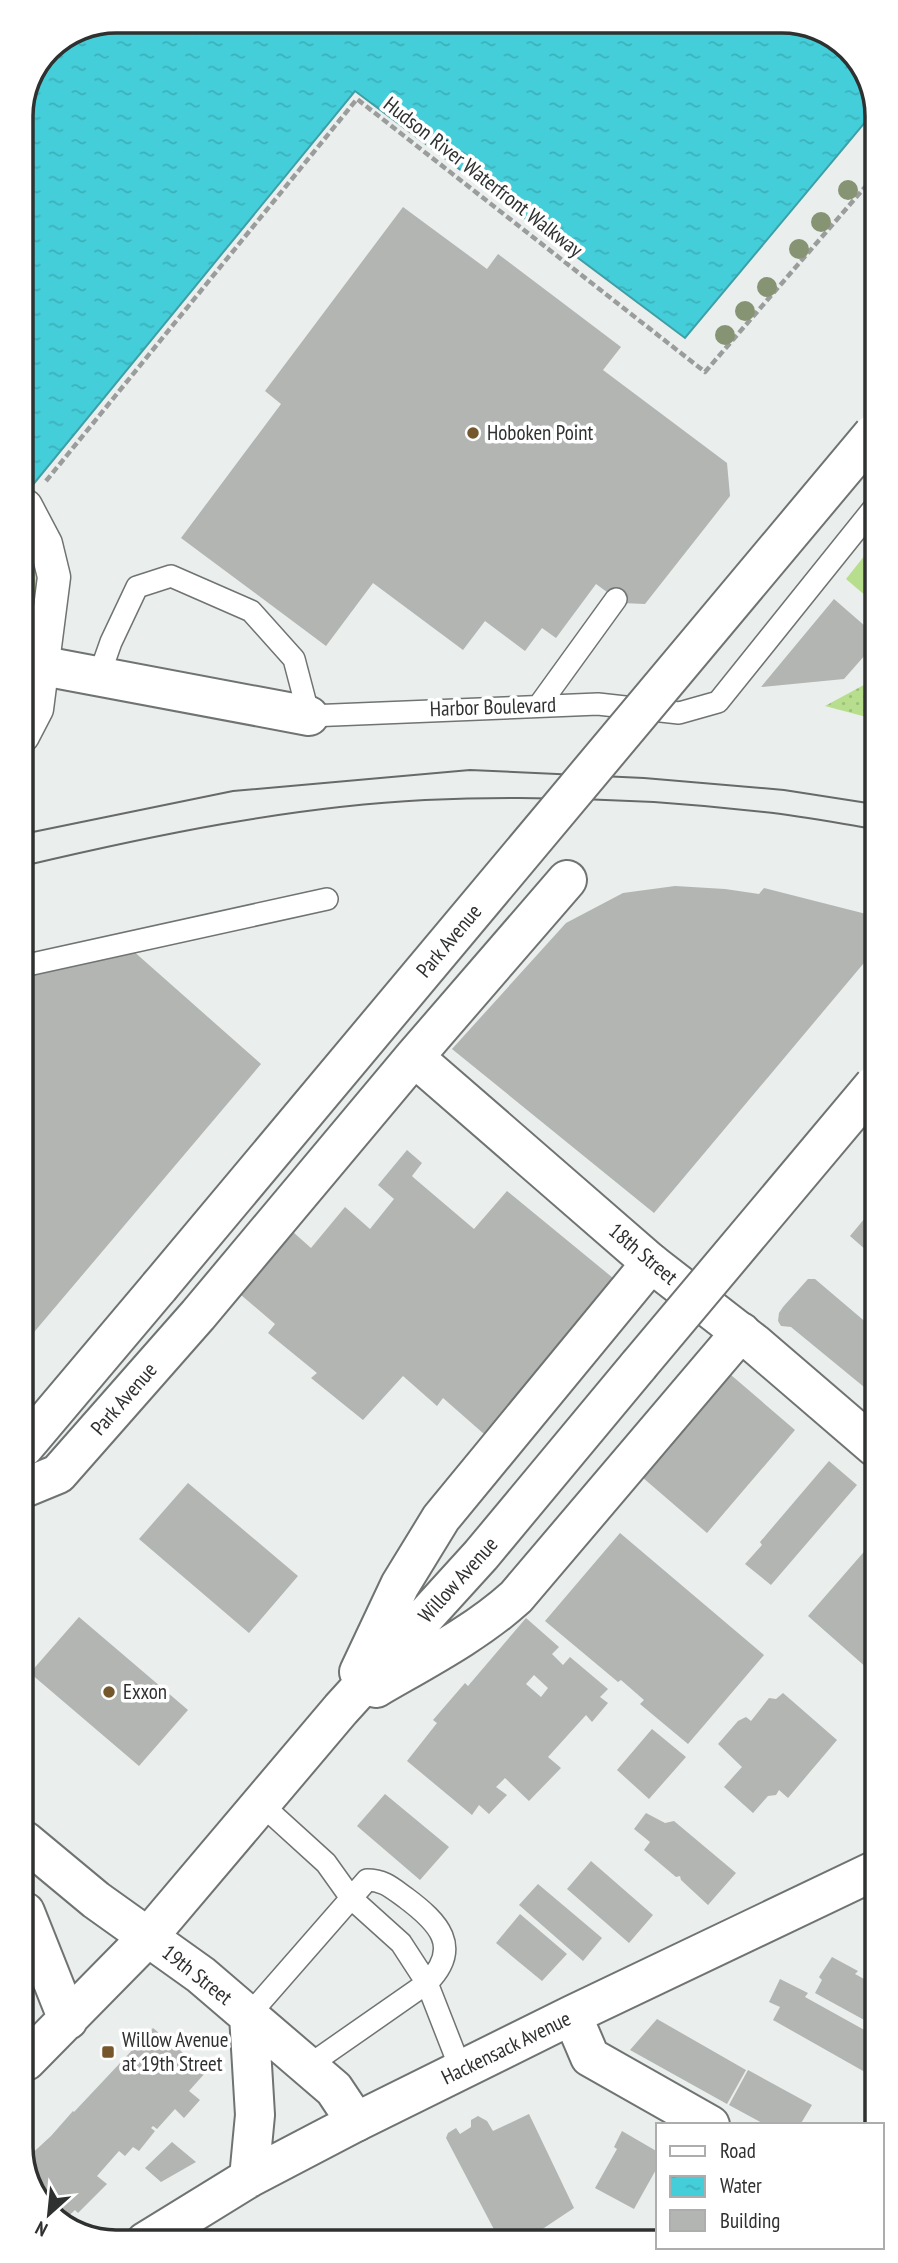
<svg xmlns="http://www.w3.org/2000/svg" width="898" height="2263" font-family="'PT Sans Narrow',sans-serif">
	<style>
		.grass { fill: url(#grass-dots) }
		.park { fill: #b7de8c }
		.water { fill: url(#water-ripples); stroke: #3e9fa6; stroke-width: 2 }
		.building { fill: #b2b5b2; fill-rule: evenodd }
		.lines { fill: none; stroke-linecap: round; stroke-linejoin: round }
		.service-casing { stroke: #6f7371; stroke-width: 24 }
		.pedestrian-casing { stroke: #6f7371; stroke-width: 35 }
		.minor-casing { stroke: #6f7371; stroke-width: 42 }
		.secondary-casing { stroke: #6f7371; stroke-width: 42 }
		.path { stroke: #9a9d9c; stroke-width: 4.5; stroke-dasharray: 7 3.5; stroke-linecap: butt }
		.service { stroke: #fff; stroke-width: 21 }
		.pedestrian { stroke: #fff; stroke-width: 32 }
		.minor { stroke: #fff; stroke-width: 38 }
		.secondary { stroke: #fff; stroke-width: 38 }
		.tram { stroke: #676a68; stroke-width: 2 }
		.secondary-bridge-casing { stroke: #6f7371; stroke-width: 42; stroke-linecap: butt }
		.secondary-bridge { stroke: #fff; stroke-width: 38 }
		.tree { fill: #869474 }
		.poi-dot { fill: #76572c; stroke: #fff; stroke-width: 2.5 }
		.labels { text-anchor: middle; stroke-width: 7; stroke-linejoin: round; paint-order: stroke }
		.street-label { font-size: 21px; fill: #2f3130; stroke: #fff }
		.poi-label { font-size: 21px; fill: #2f3130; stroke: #fff; text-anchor: start }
		.rim { fill: none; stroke: #2f3130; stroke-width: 3.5 }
	</style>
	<defs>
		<pattern id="grass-dots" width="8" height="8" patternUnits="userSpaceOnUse" patternTransform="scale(1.75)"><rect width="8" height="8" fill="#b7de8c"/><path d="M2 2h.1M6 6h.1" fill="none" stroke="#9ebf79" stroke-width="1.8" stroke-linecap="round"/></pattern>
		<pattern id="water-ripples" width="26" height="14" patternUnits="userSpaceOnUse" patternTransform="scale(1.75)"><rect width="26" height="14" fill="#44ced9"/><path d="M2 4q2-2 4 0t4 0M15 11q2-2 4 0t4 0" fill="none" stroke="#3cb1bb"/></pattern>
	</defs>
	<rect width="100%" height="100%" fill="#eaeeec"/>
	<path class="grass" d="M22 538C40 565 36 583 34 613L22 611Z
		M873 680 874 719 825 706Z"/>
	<path class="park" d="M873 545V602L846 579Z"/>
	<path class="water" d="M116 21H788L840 41 872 86V114L685 338 355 91 23 497 21 111 49 49Z"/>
	<path class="building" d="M403 207 487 269 498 254 621 347 603 370 727 463 730 496 645 604 622 603 596 584 556 638 542 628 525 651 485 621 463 650 373 583 326 646 181 538 281 404 265 391Z
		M834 599 873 633V646L844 679 761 687Z
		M675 886 725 889 759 894 764 888 874 916V951L654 1213 452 1049 566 923 623 893Z
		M131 949 261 1064 24 1344 23 971Z
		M407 1150 422 1163 412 1176 414 1178 474 1229 507 1191 613 1278 484 1434 443 1398 437 1406 403 1376 363 1420 311 1378 317 1373 268 1333 275 1324 241 1295 293 1232 311 1248 345 1207 370 1229 394 1199 378 1185Z
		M875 1206V1258L850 1236Z
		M808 1279H815L875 1330V1396L791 1327 781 1326 778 1321 779 1313 783 1307Z
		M731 1375 795 1430 707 1533 642 1477Z
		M829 1461 857 1485 771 1585 745 1564 762 1545 760 1542Z
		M188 1483 298 1576 249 1633 139 1539Z
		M620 1533 764 1655 688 1744 640 1704 644 1700 621 1680 618 1682 545 1621Z
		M876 1538V1676L808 1616Z
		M79 1617 188 1710 139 1766 30 1673Z
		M526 1618 559 1647 552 1654 563 1665 570 1657 608 1689 600 1697 608 1703 592 1722 586 1715 548 1757 561 1768 529 1801 505 1778 496 1787 507 1795 489 1814 479 1805 472 1815 407 1761 437 1723 433 1720 465 1683 468 1686ZM534 1675 548 1688 541 1697 526 1684Z
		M783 1693 837 1740 788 1798 779 1790 776 1795 768 1796 753 1813 724 1787 742 1767 718 1744 738 1721 746 1717 751 1721 769 1698 776 1699Z
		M652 1729 686 1757 649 1799 617 1770Z
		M385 1794 449 1847 420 1880 357 1826Z
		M646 1813 665 1823 674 1821 736 1873 708 1905 681 1880 680 1876 676 1877 644 1850 650 1842 634 1829Z
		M591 1861 653 1915 629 1943 567 1889Z
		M538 1884 602 1938 583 1961 519 1905Z
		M520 1914 567 1954 542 1981 496 1943Z
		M832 1957 858 1971 855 1974 877 1986V2027L815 1993 822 1980 819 1977Z
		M780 1979 808 1993 805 1997 877 2037V2068L872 2076 773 2020 780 2007 769 2002Z
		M657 2019 746 2070 727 2104 630 2050Z
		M153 2028 206 2072 189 2091 200 2100 184 2118 175 2109 157 2129 153 2126 151 2128 155 2131 139 2151 133 2147 125 2156 119 2151 97 2176 107 2184 78 2213 75 2210 61 2223 58 2222 26 2177V2159L51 2136 73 2111 74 2112Z
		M748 2070 812 2105 800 2125H766L729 2105Z
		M529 2114 574 2208 541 2230 542 2232 529 2239H499L446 2138 448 2133 456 2128 460 2134 471 2127V2120L478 2116 487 2121 493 2131Z
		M622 2131 658 2152V2166L634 2209 595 2188 617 2149 614 2147Z
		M172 2142 196 2162 161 2182 145 2168Z"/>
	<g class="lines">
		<g class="service-casing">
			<path id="service" d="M99 676 111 642 137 587 171 576 251 611 294 659 309 716 598 704 679 713 718 702 873 509
				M540 704 616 599
				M23 966 327 899
				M261 1804 326 1863 351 1898 401 1943 427 1983 461 2070
				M249 2015 367 1880C384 1880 392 1888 406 1898 438 1922 463 1947 427 1983L308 2066"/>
		</g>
		<g class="pedestrian-casing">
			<path id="pedestrian" d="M23 736 37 709 54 577 46 544 26 506"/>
		</g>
		<g class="minor-casing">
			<path id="minor" d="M22 662 309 716
				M414 1057 651 1263 754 1343 875 1447
				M24 1488 58 1474 198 1315 414 1057 567 880
				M572 2015 590 2057 710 2125
				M356 2122 572 2015 876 1870"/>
		</g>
		<g class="secondary-casing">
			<path id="secondary" d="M24 1447 159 1287
				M359 1672 400 1585 441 1518 651 1263
				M376 1688C424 1660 475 1634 516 1597L741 1332
				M25 1841 96 1900 201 1975 334 2089 356 2122 249 2178 145 2242
				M25 1912 68 2020
				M26 2061 148 1937 341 1709 481 1555 639 1365
				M249 2178 255 2115 249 2015"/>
		</g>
		<path class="path" d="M46 481 357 99 705 372 872 179"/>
		<use href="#service" class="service"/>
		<use href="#pedestrian" class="pedestrian"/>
		<use href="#minor" class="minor"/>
		<use href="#secondary" class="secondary"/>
		<path class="tram" d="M23 834 233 791 470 770 644 778 784 790 874 804
			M23 866C155 835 289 807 425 800 538 795 652 799 764 812 801 816 837 823 874 829"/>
		<g class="secondary-bridge-casing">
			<path id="secondary-bridge" d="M159 1287 873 434
				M639 1365 874 1085"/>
		</g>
		<use href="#secondary-bridge" class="secondary-bridge"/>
	</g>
	<g class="tree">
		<circle cx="848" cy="190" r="10"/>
		<circle cx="821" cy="222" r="10"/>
		<circle cx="799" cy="249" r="10"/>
		<circle cx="767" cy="287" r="10"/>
		<circle cx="745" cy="311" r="10"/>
		<circle cx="725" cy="335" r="10"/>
	</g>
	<g class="poi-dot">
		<circle cx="473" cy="433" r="7"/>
		<circle cx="109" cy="1692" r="7"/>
		<rect x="101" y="2045" width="14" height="14" rx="3.5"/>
	</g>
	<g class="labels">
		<g class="street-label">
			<text transform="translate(483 177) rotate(38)" y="7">Hudson River Waterfront Walkway</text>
			<text transform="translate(493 707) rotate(-2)" y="7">Harbor Boulevard</text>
			<text transform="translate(449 941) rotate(-50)" y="7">Park Avenue</text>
			<text transform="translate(643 1254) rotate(40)" y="7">18th Street</text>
			<text transform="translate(124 1399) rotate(-49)" y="7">Park Avenue</text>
			<text transform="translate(458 1580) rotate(-48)" y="7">Willow Avenue</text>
			<text transform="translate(197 1975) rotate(38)" y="7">19th Street</text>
			<text transform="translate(506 2048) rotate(-26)" y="7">Hackensack Avenue</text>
		</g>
		<g class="poi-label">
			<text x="487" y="440">Hoboken Point</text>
			<text x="123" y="1699">Exxon</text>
			<text x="122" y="2047">Willow Avenue<tspan x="122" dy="24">at 19th Street</tspan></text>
		</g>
	</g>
	<path d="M0 0H898V2263H0ZM116 33H782A83 83 0 0 1 865 116V2147A83 83 0 0 1 782 2230H116A83 83 0 0 1 33 2147V116A83 83 0 0 1 116 33Z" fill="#fff" fill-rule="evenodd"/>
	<path class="rim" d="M116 33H782A83 83 0 0 1 865 116V2147A83 83 0 0 1 782 2230H116A83 83 0 0 1 33 2147V116A83 83 0 0 1 116 33Z"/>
	<rect x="656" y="2123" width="228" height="126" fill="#ffffff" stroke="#acadac" stroke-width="2"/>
	<rect x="670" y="2146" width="35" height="10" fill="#ffffff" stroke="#acadac" stroke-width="2"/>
	<text x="720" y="2158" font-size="21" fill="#2f3130">Road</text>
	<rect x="670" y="2176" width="35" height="21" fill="url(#water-ripples)" stroke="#acadac" stroke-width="2"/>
	<text x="720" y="2193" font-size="21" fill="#2f3130">Water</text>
	<rect x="670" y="2210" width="35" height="21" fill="#b2b5b2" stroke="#acadac" stroke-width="2"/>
	<text x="720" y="2228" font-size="21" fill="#2f3130">Building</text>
	<g transform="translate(49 2214) rotate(207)" stroke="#ffffff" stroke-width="5" paint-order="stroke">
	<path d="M0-5L12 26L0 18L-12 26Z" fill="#2f3130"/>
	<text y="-10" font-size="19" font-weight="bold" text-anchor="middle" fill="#2f3130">N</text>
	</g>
</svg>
